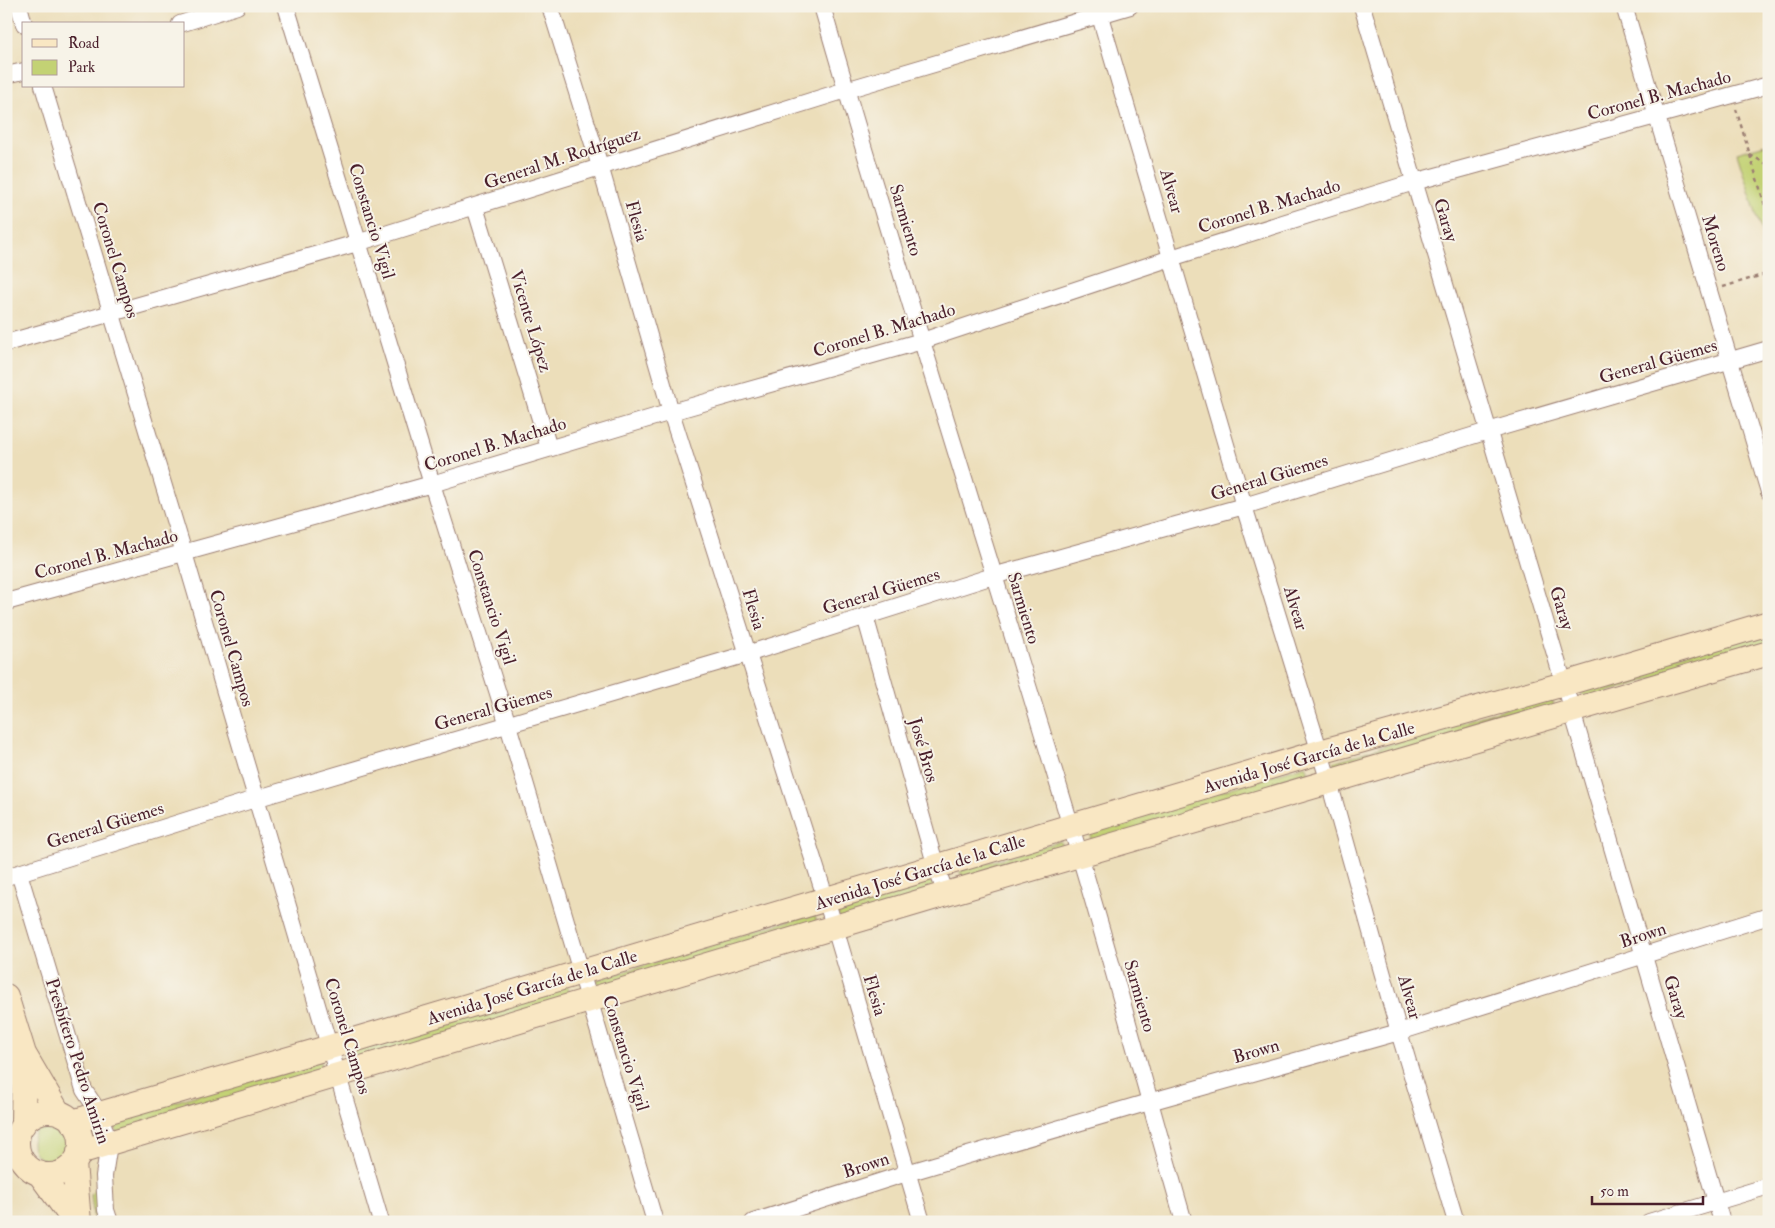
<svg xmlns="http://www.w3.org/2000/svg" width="1775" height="1228" font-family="'IM FELL Double Pica',serif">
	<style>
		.green { fill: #c3d274; stroke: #867850 }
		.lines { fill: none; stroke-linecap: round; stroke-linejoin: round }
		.street-casing { stroke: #9b7e72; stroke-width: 18 }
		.secondary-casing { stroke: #9b7e72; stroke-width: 26 }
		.path { stroke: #9b7e72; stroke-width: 2.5; stroke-dasharray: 4 4; stroke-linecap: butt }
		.street { stroke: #fff; stroke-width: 16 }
		.secondary { stroke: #f9e7c3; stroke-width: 24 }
		.labels { text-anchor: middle; stroke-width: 4; stroke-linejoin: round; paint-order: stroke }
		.street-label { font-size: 18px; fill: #4a1f2b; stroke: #f7f3e8 }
	</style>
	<rect width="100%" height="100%" fill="#f7f3e8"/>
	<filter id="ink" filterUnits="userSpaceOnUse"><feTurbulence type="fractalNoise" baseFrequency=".02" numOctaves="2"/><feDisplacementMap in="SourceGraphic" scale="10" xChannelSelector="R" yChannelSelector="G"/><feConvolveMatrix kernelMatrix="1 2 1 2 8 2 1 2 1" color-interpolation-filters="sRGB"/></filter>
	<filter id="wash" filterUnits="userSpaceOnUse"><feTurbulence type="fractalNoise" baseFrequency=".0096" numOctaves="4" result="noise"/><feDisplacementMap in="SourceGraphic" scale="20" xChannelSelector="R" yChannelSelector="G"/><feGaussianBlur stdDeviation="1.12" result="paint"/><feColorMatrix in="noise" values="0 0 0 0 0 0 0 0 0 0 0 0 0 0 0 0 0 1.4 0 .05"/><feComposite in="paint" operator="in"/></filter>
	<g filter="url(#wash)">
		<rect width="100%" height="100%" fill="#ecdeba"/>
		<path class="green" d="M1769 144V255L1737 153Z
			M1769 628V643L1584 699 1580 686Z
			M1551 695 1555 709 1337 775 1333 762Z
			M1306 765 1311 779 1093 845 1089 832Z
			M1060 841 1064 854 964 884 960 871Z
			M936 877 940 890 840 920 836 907Z
			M814 913 818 926 601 993 597 980Z
			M567 985 571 998 353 1065 349 1051Z
			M320 1059 324 1072 117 1133 113 1120Z
			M32 1143a19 19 0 1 1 38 0a19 19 0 1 1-38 0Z
			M15 1149 19 1163 6 1161V1155Z
			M97 1186 104 1222H94L91 1195Z"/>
	</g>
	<g filter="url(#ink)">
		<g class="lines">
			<g class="street-casing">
				<path id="street" d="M19 6 24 24
					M286 6 432 484 508 725 655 1222
					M550 6 600 166 671 412 835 928 922 1222
					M822 6C901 282 989 555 1072 830 1112 960 1146 1091 1184 1222
					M1097 6 1244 506 1329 782 1399 1032 1456 1222
					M1362 6 1572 711 1722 1222
					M1624 6 1769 492
					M180 24 237 6
					M6 75 24 71
					M43 86 184 553 381 1222
					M475 207 549 448
					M6 343 357 243 846 90 1130 6
					M6 602 432 484 671 412 922 341 1171 258 1414 182 1769 85
					M865 616 936 867 946 894
					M19 873 84 1090 100 1114 109 1144 104 1176 106 1210 110 1222
					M6 877 255 799 747 654 993 576 1244 506 1488 431 1769 349
					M753 1222 907 1173 1149 1102 1399 1032 1769 916
					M1649 1222 1769 1186"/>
			</g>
			<g class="secondary-casing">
				<path id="secondary" d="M6 996 24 1054 58 1112
					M17 1143a32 32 0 1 1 64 0a32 32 0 1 1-64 0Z
					M72 1122 330 1047 1320 752 1564 684 1769 623
					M23 1125 24 1054
					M79 1152 946 894 1769 653
					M74 1163 79 1222
					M39 1173 75 1222"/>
			</g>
			<path class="path" d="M1736 109 1750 155 1769 165
				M1750 155 1769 219
				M1723 287 1769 273"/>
			<use href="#street" class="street"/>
			<use href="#secondary" class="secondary"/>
		</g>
	</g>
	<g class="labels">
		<g class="street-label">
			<text transform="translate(1659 95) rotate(-15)" y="6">Coronel B. Machado</text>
			<text transform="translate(562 158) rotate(-18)" y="6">General M. Rodríguez</text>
			<text transform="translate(1172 191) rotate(74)" y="6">Alvear</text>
			<text transform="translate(1269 206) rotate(-17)" y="6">Coronel B. Machado</text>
			<text transform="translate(906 220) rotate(73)" y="6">Sarmiento</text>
			<text transform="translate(1446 220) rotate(73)" y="6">Garay</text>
			<text transform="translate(372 221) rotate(73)" y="6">Constancio Vigil</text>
			<text transform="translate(637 221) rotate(74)" y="6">Flesia</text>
			<text transform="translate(1716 243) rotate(73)" y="6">Moreno</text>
			<text transform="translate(116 260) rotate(73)" y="6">Coronel Campos</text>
			<text transform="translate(531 321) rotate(73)" y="6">Vicente López</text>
			<text transform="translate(884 330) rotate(-17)" y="6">Coronel B. Machado</text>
			<text transform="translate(1658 361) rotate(-16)" y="6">General Güemes</text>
			<text transform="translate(495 444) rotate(-17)" y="6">Coronel B. Machado</text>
			<text transform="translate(1269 477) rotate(-17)" y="6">General Güemes</text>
			<text transform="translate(106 554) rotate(-15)" y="6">Coronel B. Machado</text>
			<text transform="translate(881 591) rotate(-17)" y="6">General Güemes</text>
			<text transform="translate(492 607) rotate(72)" y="6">Constancio Vigil</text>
			<text transform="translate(1024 608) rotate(73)" y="6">Sarmiento</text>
			<text transform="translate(1296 608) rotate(73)" y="6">Alvear</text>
			<text transform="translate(1562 608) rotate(73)" y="6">Garay</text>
			<text transform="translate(754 609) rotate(73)" y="6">Flesia</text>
			<text transform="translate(232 648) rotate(74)" y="6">Coronel Campos</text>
			<text transform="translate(493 708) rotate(-16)" y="6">General Güemes</text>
			<text transform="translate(924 750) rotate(74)" y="6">José Bros</text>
			<text transform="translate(1309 757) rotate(-16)" y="6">Avenida José García de la Calle</text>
			<text transform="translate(105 825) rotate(-17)" y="6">General Güemes</text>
			<text transform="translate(920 872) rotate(-17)" y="6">Avenida José García de la Calle</text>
			<text transform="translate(1643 935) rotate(-18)" y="6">Brown</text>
			<text transform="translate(532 987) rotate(-17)" y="6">Avenida José García de la Calle</text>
			<text transform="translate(875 995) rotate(73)" y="6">Flesia</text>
			<text transform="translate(1140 996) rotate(74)" y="6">Sarmiento</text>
			<text transform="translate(1410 997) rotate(74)" y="6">Alvear</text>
			<text transform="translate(1676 997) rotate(73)" y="6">Garay</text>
			<text transform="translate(348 1036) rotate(73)" y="6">Coronel Campos</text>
			<text transform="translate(1256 1051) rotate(-16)" y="6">Brown</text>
			<text transform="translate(626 1053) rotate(73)" y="6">Constancio Vigil</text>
			<text transform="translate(78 1061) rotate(72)" y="6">Presbítero Pedro Amirin</text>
			<text transform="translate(866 1165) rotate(-18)" y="6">Brown</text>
		</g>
	</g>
	<rect width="1775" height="1228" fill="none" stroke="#f7f3e8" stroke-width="25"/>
	<rect x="22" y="22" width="162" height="65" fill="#f7f3e8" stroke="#b29e9c"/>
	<rect x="32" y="39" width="25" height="8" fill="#f9e7c3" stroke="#b29e9c"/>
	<text x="68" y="48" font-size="15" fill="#4a1f2b">Road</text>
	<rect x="32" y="60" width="25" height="15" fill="#c3d274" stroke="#b29e9c"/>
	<text x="68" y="72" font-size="15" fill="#4a1f2b">Park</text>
	<path d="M1592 1196v8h111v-8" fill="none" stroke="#4a1f2b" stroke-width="2.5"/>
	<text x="1600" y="1196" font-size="15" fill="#4a1f2b" stroke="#f7f3e8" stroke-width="4" paint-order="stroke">50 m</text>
</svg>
